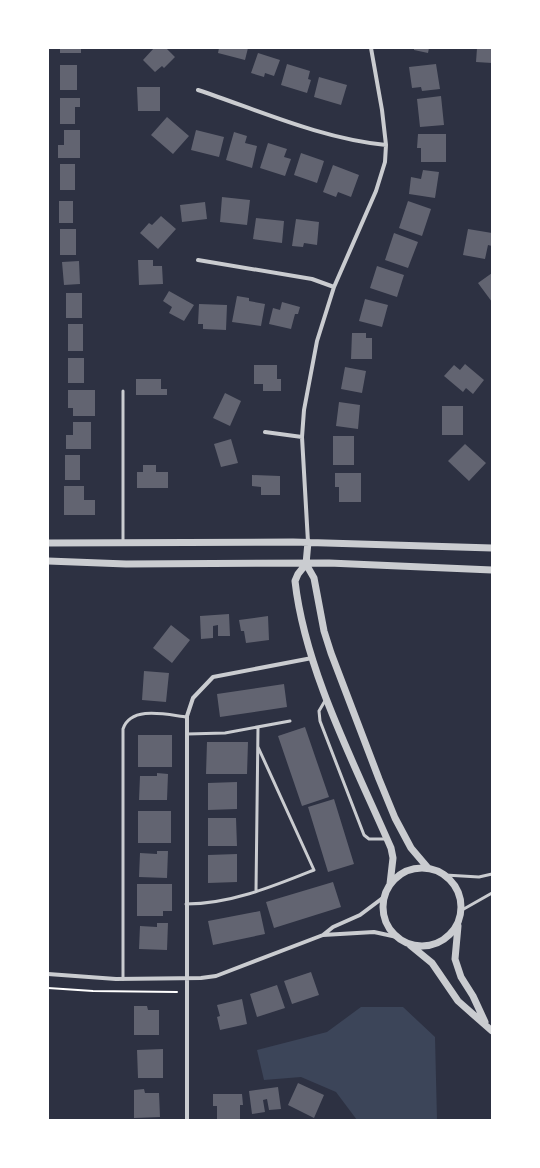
<svg xmlns="http://www.w3.org/2000/svg" width="540" height="1168" font-family="Arial,sans-serif">
	<style>
		.green { fill: #3c4559 }
		.building { fill: #626471 }
		.lines { fill: none; stroke-linecap: round; stroke-linejoin: round }
		.path { stroke: #fff; stroke-width: 2 }
		.service { stroke: #caccd0; stroke-width: 3 }
		.minor { stroke: #caccd0; stroke-width: 4 }
		.tertiary { stroke: #caccd0; stroke-width: 7 }
	</style>
	<rect width="100%" height="100%" fill="#2d3142"/>
	<path class="green" d="M361 1007H403L435 1037 437 1120H357L336 1092 301 1077 264 1080 257 1050 327 1032Z"/>
	<path class="building" d="M60 48H81V53H60Z
		M154 48H166L175 57 164 68 162 66 155 72 143 60Z
		M219 48H248L245 60 218 53Z
		M414 48H429L428 53 414 50Z
		M477 48H492V63L476 62Z
		M258 53 280 60 274 76 265 73 264 77 251 73Z
		M287 64 310 71 308 79 311 80 307 93 281 85Z
		M436 64 440 89 422 91 421 87 412 88 409 67Z
		M60 65H77V90H60Z
		M319 77 347 85 341 105 314 97Z
		M137 87H160V111H138Z
		M441 96 444 125 420 127 417 99Z
		M60 98H80V107H75V124H60Z
		M167 117 189 136 173 154 151 135Z
		M64 130H80V158H58V145H64Z
		M196 130 224 137 219 157 191 150Z
		M234 132 247 136 245 143 257 146 252 168 226 160Z
		M418 134H446V162H421V148H417Z
		M268 143 287 149 284 157 291 159 285 176 260 168Z
		M301 153 324 161 317 183 294 175Z
		M60 164H75V190H60Z
		M333 165 359 175 351 197 338 192 336 197 323 192Z
		M423 170 439 172 435 198 409 194 411 177 421 179Z
		M222 197 250 200 247 225 220 222Z
		M59 201H73V223H59Z
		M408 201 431 209 422 236 399 228Z
		M205 202 207 219 182 222 180 205Z
		M161 216 176 229 158 249 140 233 149 223 152 225Z
		M256 218 284 221 282 243 253 239Z
		M296 219 319 222 317 245 304 243 303 247 292 246Z
		M60 229H76V255H60Z
		M468 229 492 233V246L488 245 485 259 463 255Z
		M394 233 418 242 408 268 385 260Z
		M138 260H153V266H162L163 284 139 285Z
		M79 261 80 284 64 285 62 262Z
		M377 266 404 275 397 297 370 288Z
		M492 273V302L478 283Z
		M169 291 194 305 184 321 169 313 172 307 163 301Z
		M66 293H82V318H66Z
		M237 296 249 298V301L265 304 261 326 232 322Z
		M365 299 388 305 382 327 359 321Z
		M282 302 300 307 298 314H295L291 329 269 324 273 308 280 310Z
		M199 304 227 305 226 330 203 329V324H198Z
		M68 324H83V351H68Z
		M352 333H366V338H372V359H351Z
		M68 358H84V383H68Z
		M465 364 484 380 473 394 466 388 463 392 444 376 454 365 460 370Z
		M254 365H277V379H281V391H263V384H254Z
		M345 367 366 371 362 393 341 389Z
		M136 379H161V389H167V395H136Z
		M68 390H95V416H73V408H68Z
		M225 393 241 401 230 426 213 418Z
		M339 402 360 405 358 429 336 426Z
		M442 406H463V435H442Z
		M73 422H91V449H66V435H73Z
		M333 436H354V465H333Z
		M231 439 238 463 221 467 214 444Z
		M465 444 486 463 469 481 448 461Z
		M65 455H80V480H65Z
		M143 465H156V472H168V488H137V472H143Z
		M335 473H361V502H339V487H335Z
		M252 475 280 476V495H261V487L252 486Z
		M64 486H84V500H95V515H64Z
		M229 614 230 636H218V625L213 626V638L201 639 200 616Z
		M268 616 269 640 246 643 244 631H241L239 620Z
		M171 625 190 640 172 663 153 648Z
		M144 671 169 673 166 702 142 700Z
		M284 684 287 707 220 717 217 694Z
		M305 727 329 797 302 806 278 736Z
		M138 735H172V767H138Z
		M207 742H248L247 774H206Z
		M157 773 168 774 167 800H139L140 776H157Z
		M237 782V809L208 810V783Z
		M334 799 354 864 328 872 308 807Z
		M138 811H171V843H138Z
		M208 818H236L237 846H208Z
		M157 851H168L167 878 139 877 140 853 157 854Z
		M237 854V882L208 883V855Z
		M333 882 341 907 274 928 266 902Z
		M137 884H172V911H163V916H137Z
		M260 911 265 934 213 945 208 921Z
		M157 923H168L167 950 139 949 140 926 157 927Z
		M311 972 319 995 292 1004 284 981Z
		M277 985 285 1008 257 1017 250 994Z
		M242 999 247 1024 220 1030 217 1017 220 1016 217 1005Z
		M134 1006H147L148 1010H159V1035H134Z
		M163 1049V1078H138L137 1050Z
		M298 1083 324 1095 314 1118 288 1105Z
		M278 1087 281 1109 269 1110 267 1099 263 1100 265 1112 252 1114 249 1091Z
		M144 1089 145 1093H159L160 1117 134 1118V1090Z
		M213 1094H242L243 1105H240V1119L217 1120V1106H213Z"/>
	<g class="lines">
		<path class="path" d="M48 988 93 991 177 992"/>
		<path class="service" d="M123 391V542
			M326 699 319 711 320 721 364 835 369 839H386
			M187 734 225 733 290 721
			M445 875 479 877 492 874
			M256 891 258 727
			M186 904C231 904 274 886 314 870L258 747
			M462 910 492 893
			M123 979V729C131 705 168 715 187 717"/>
		<path class="minor" d="M198 90C258 110 322 139 386 145
			M198 260 312 279 334 287
			M265 432 302 437
			M308 542 302 437 304 410 317 341 334 287 376 191 385 162 386 145 382 110 371 48
			M323 935 374 932 397 937
			M48 974 116 979 201 978 216 976 323 935 333 927 360 915 384 897
			M187 1120V716L193 698 213 677 312 658"/>
		<path class="tertiary" d="M48 543 293 542 492 548
			M48 561 126 564 329 563 492 570
			M306 564 298 574 295 581C305 670 355 765 391 848L393 858 390 884
			M306 564 314 578 324 631 331 653 379 779 395 818 411 848 428 868
			M306 564 308 542
			M383 907a39 39 0 1 1 78 0a39 39 0 1 1-78 0Z
			M458 926 455 959 461 977 473 996 485 1022
			M410 945 432 963 458 1001 492 1031"/>
	</g>
	<rect width="540" height="1168" fill="none" stroke="#ffffff" stroke-width="98"/>
</svg>
